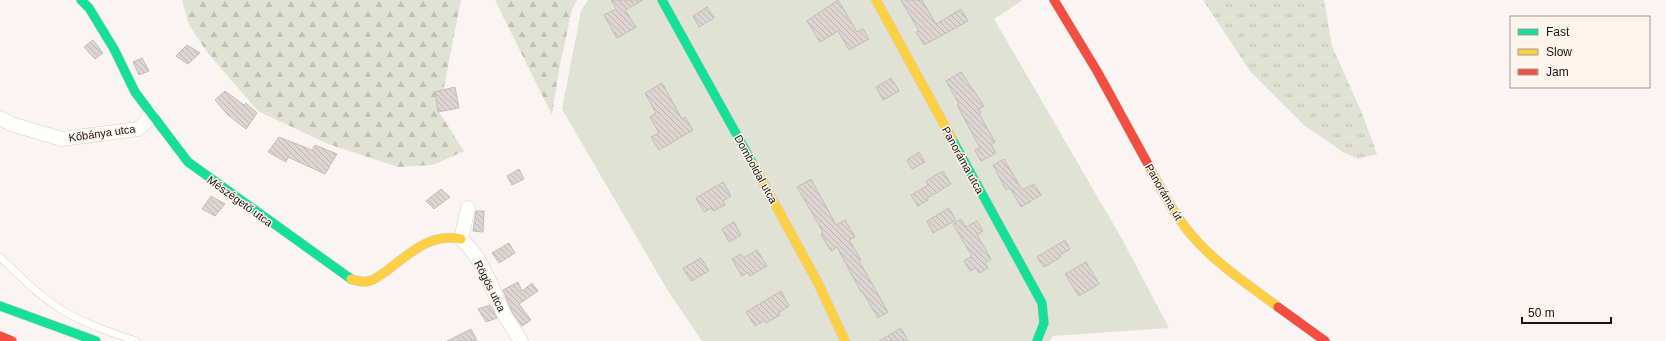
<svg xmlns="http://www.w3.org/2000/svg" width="1666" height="341" font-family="Helvetica,sans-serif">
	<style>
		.grass { fill: url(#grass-tufts) }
		.forest { fill: url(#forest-firs) }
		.garden { fill: #dfe2d4 }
		.building { fill: url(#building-back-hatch); stroke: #c1bdbb }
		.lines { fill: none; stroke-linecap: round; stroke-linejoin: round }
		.lane-casing { stroke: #d2cecc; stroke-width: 8 }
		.street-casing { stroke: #d2cecc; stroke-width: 15 }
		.fast-casing { stroke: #d2cecc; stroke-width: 10 }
		.slow-casing { stroke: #d2cecc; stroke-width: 10 }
		.jam-casing { stroke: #d2cecc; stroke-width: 10 }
		.lane { stroke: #fefefd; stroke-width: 7 }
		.street { stroke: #fefefd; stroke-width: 14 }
		.fast { stroke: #16e098; stroke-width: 9 }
		.slow { stroke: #ffcf43; stroke-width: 9 }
		.jam { stroke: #f24e42; stroke-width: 9 }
		.labels { text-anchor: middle; stroke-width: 3; stroke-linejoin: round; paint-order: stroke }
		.street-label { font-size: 11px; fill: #191513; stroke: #fef4ee }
	</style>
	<defs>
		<pattern id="grass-tufts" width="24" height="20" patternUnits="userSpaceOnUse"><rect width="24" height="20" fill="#dfe2d4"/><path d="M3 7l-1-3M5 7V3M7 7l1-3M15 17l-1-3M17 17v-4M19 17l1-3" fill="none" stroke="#bfc1b5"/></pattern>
		<pattern id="forest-firs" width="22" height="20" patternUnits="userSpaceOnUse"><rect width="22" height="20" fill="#dfe2d4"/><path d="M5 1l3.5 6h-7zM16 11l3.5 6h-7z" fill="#bfc1b5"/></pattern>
		<pattern id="building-back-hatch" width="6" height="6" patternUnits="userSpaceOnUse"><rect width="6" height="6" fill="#ded5d2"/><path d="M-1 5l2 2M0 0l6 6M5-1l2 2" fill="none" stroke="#beb6b3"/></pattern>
	</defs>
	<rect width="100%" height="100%" fill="#faf5f2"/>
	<path class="grass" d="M1203 0H1324L1332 46 1361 111 1377 154 1358 159 1343 152 1305 126 1250 71Z"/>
	<path class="forest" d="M182 0H461L439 112 464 151 433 165 398 167 328 144 258 111 207 52 189 25Z
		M495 0H577L572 9 559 70 552 115Z"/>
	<path class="garden" d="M588 0H1023L994 19 1122 239 1169 328 1053 336 1050 341H702L668 291 562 109 581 11Z"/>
	<path class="building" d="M611 0H643L625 10 636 27 617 38 604 15 616 9Z
		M838 0 857 32 863 29 869 39 849 50 838 31 820 42 807 21Z
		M901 0H922L936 24 961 9 968 21 924 45 916 32 919 31Z
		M707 7 714 18 699 27 693 16Z
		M93 40 103 53 95 59 84 47Z
		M187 45 200 53 188 64 176 56Z
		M142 58 149 71 139 75 133 62Z
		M961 72 984 106 979 109 981 112 979 114 995 142 991 144 996 153 981 161 975 150 980 148 957 105 959 104 946 81Z
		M891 78 899 91 883 100 876 87Z
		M662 83 682 119 685 117 693 130 659 150 651 137 659 133 650 117 656 113 645 93Z
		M455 87 459 108 438 112 435 92Z
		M225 91 244 105 246 103 257 113 246 129 228 115 215 100Z
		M279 137 312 150 315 145 337 154 325 174 288 157 286 162 268 152Z
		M919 152 925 162 912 169 907 160Z
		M1004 159 1022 190 1034 184 1041 195 1021 207 1010 188 1006 190 993 165Z
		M519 169 524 179 512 185 507 176Z
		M943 171 951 184 927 198 928 200 918 206 911 195 928 185 926 181Z
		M811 179 836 225 845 220 855 237 849 240 861 260 859 261 888 312 878 318 862 291 861 292 837 247 831 251 821 234 823 232 797 187Z
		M723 182 731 196 723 201 725 205 713 211 711 208 704 212 696 198Z
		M441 189 450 197 434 209 426 201Z
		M211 196 225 204 215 216 202 209Z
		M949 208 956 220 933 233 927 221Z
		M476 211H484L483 232 473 231Z
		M961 219 966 227 977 221 983 231 977 235 991 259 985 263 988 268 979 273 976 268 970 271 964 261 972 256 953 224Z
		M734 222 741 235 729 242 722 229Z
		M1065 240 1070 249 1060 255 1061 257 1044 267 1037 257Z
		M509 243 515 253 499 263 492 253Z
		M757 250 767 266 750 276 748 272 742 276 732 259 741 254 743 258Z
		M701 258 709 271 691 281 683 268Z
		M1086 262 1099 284 1079 296 1065 274Z
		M518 282 522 291 532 283 538 291 519 304 531 320 522 326 512 312 503 290Z
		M781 291 789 306 778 313 780 315 766 323 765 320 755 326 746 312Z
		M490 305 497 318 486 322 478 309Z
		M901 328 908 341H879Z
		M471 329 477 341H447Z"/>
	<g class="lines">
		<g class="lane-casing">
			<path id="lane" d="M0 257C19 275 37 294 59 308 82 323 110 332 136 341"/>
		</g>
		<g class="street-casing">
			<path id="street" d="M0 118 11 124 62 139 138 129 147 121 151 113
				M468 208 461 239C483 258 491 287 503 312 508 322 515 331 521 341"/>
		</g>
		<g class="fast-casing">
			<path id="fast" d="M81 0 89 8 114 49 135 92 188 162 351 279
				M662 0 753 164
				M952 139 1042 303 1044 323 1037 341
				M0 306 96 341"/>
		</g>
		<g class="slow-casing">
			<path id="slow" d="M876 0 952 139
				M753 164 818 283 845 341
				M1149 166C1162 191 1175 217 1195 239 1219 266 1249 285 1278 307
				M351 279C357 281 363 283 369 281 375 280 380 275 385 272 408 255 430 232 461 239"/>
		</g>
		<g class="jam-casing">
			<path id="jam" d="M1054 0 1097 71 1149 166
				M1278 307 1325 341
				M0 336 12 341"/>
		</g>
		<use href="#lane" class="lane"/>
		<use href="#street" class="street"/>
		<use href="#fast" class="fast"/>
		<use href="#slow" class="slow"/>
		<use href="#jam" class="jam"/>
	</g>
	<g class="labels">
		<g class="street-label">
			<text transform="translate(102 133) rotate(-8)" y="4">Kőbánya utca</text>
			<text transform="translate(963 160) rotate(61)" y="4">Panoráma utca</text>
			<text transform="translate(756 169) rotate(61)" y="4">Domboldal utca</text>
			<text transform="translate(1164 192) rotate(60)" y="4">Panoráma út</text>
			<text transform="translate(240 201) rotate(36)" y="4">Mészégető utca</text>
			<text transform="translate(490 286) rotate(63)" y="4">Rögös utca</text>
		</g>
	</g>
	<rect x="1510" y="16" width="140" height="72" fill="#fef4ee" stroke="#a29b96"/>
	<rect x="1518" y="29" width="20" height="6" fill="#16e098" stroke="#a29b96"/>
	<text x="1546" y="36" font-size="12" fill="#191513">Fast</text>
	<rect x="1518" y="49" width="20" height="6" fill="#ffcf43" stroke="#a29b96"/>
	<text x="1546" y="56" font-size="12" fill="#191513">Slow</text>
	<rect x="1518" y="69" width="20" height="6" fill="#f24e42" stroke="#a29b96"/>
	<text x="1546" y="76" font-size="12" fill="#191513">Jam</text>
	<path d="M1522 317v6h89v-6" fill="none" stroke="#191513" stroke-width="2"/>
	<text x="1528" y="317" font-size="12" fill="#191513" stroke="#fef4ee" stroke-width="3" paint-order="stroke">50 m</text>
</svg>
